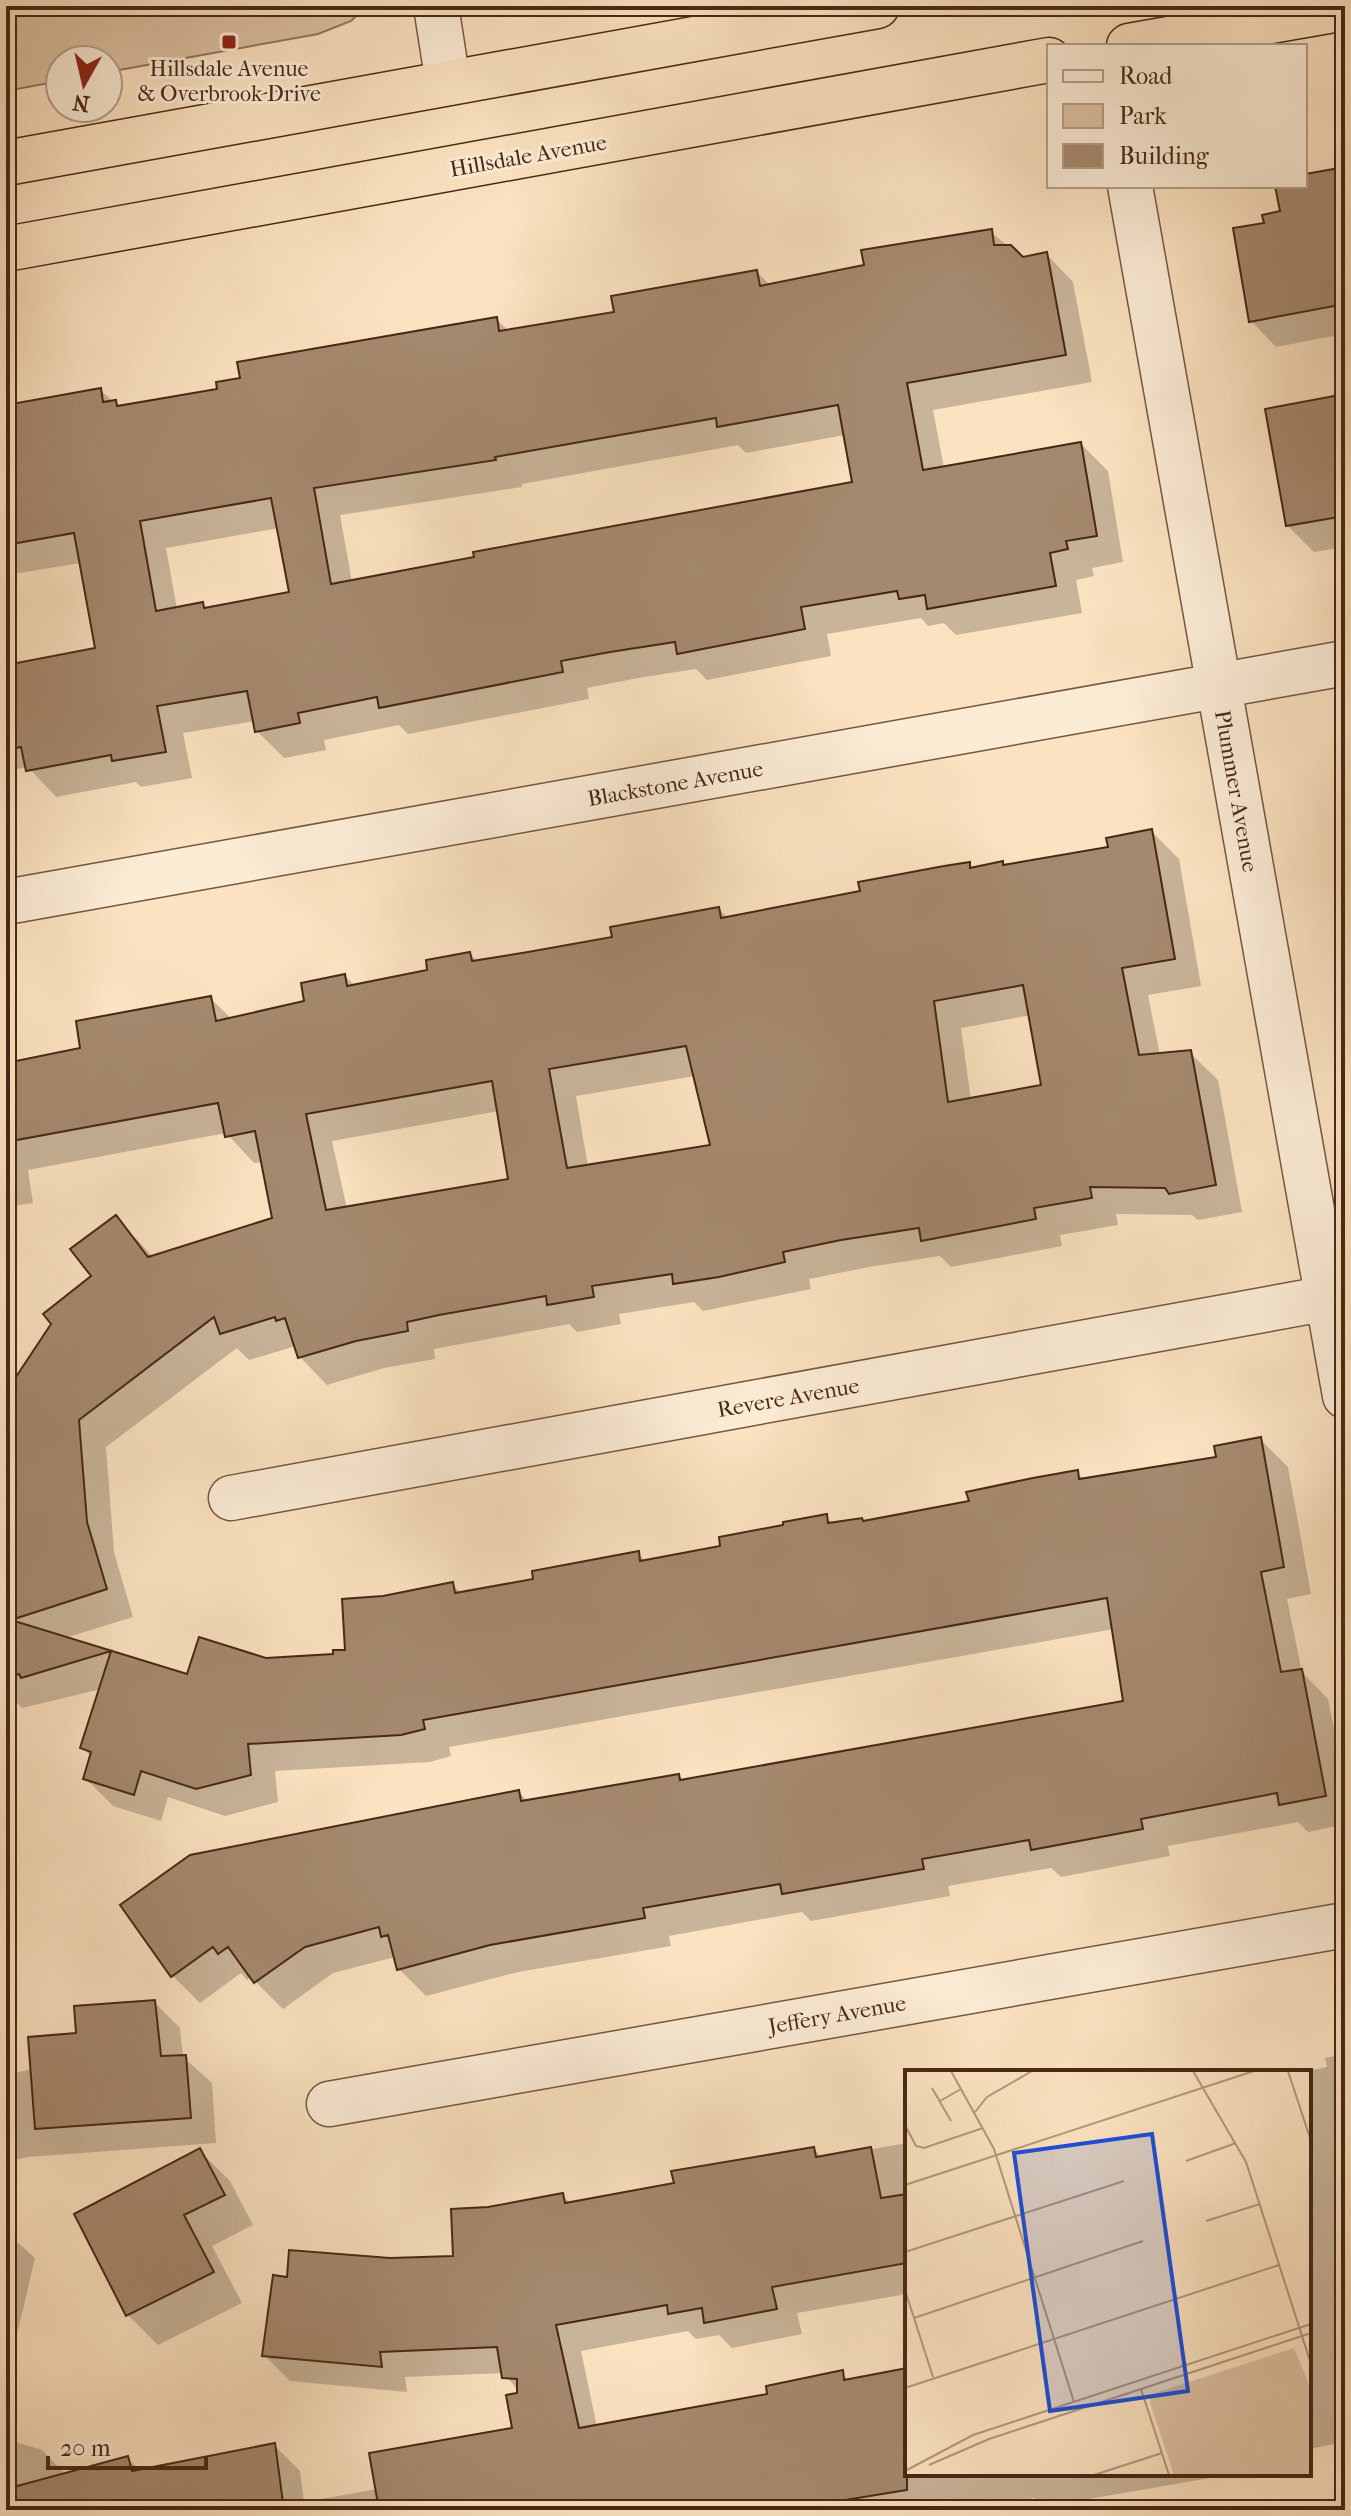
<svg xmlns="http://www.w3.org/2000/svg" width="1351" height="2516" font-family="'IM FELL French Canon',serif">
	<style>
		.green { fill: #ddc2a3; stroke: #92755c; stroke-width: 2 }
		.shadow { fill: #0003; fill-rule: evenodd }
		.building { fill: #a5896e; stroke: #482815; stroke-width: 2; fill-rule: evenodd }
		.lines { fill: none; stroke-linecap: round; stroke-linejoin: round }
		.minor-casing { stroke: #755640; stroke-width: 47 }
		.highway-casing { stroke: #482815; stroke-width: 47 }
		.minor { stroke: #fcecd6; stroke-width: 44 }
		.highway { stroke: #fbe2c0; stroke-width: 44 }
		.poi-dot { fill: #8f2418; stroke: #fcecd6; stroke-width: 3 }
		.labels { text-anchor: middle; stroke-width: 6; stroke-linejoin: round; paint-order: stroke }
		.poi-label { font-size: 22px; fill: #482815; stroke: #fcecd6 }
		.street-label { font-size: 22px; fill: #482815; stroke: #fcecd6 }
		.inset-road { fill: none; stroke: #b3987c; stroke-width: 2 }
		.view { fill: #1d4ed8; fill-opacity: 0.15; stroke: #1d4ed8; stroke-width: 4 }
		.inset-edge { fill: none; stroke: #482815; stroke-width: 4 }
	</style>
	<rect width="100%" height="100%" fill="#fbe2c0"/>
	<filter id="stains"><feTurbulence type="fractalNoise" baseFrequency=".0025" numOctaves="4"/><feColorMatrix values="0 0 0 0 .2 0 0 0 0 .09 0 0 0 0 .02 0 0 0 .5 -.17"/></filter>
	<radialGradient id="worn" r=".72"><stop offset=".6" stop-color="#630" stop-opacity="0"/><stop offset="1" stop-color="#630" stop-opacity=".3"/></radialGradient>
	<path class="green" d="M6 6H367L351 21 318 34 108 72V60H60V81L6 91Z"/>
	<path class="shadow" d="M1345 168V321L1336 323 1338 335 1276 347 1251 321 1266 224 1282 213 1277 186H1305V175Z
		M991 232 1023 259 1046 254 1073 282 1092 382 933 410 944 468 1081 444 1108 471 1123 562 1092 568 1094 576 1076 580 1082 613 956 635 944 623 928 626 921 618 827 634 831 656 707 680 696 669 638 678 587 688 589 699 408 734 399 725 324 740 326 750 284 758 257 731 255 721 183 733 192 778 141 787 136 782 56 797 28 767 6 771V665L97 649 81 563 6 575V406L100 390 120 407 220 391 496 319 509 331 616 314 757 272 771 286 866 266ZM845 435 854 484 352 582 340 515 522 487V484L738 445 746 453ZM279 528 291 594 208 610 202 604 177 609 166 548Z
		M1345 400V547L1314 552 1287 525Z
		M1345 796V864L1334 798Z
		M1152 832 1179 859 1201 986 1148 995 1160 1055 1190 1053 1218 1080 1242 1212 1198 1220 1192 1215 1116 1214 1118 1225 1060 1235 1062 1246 951 1267 940 1256 869 1267 809 1279 811 1289 703 1311 694 1302 619 1314 621 1324 577 1332 569 1324 434 1349 435 1359 384 1368 327 1385 300 1357 296 1346 249 1360 237 1348 106 1447 114 1552 133 1617 65 1638 188 1677 265 1660 335 1656 347 1652 383 1598 453 1585 462 1594 536 1580 638 1553 646 1562 722 1548 826 1517 834 1524 864 1522 971 1502 1077 1473 1085 1481 1218 1459 1260 1439 1288 1467 1311 1594 1287 1599 1302 1672 1328 1699 1345 1785V1824L1308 1832 1298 1822 1168 1846 1170 1856 1061 1877 1051 1868 948 1886 950 1896 811 1921 802 1912 669 1936 671 1946 518 1972 426 1996 399 1969 395 1957 333 1973 283 2009 251 1977 247 1980 241 1973 200 2003 172 1975 122 1906 519 1792 528 1802 678 1777 683 1781 1125 1702 1114 1629 449 1747 451 1756 430 1762 275 1771 278 1802 225 1816 168 1797 161 1821 113 1806 85 1778 92 1757 83 1748 101 1689 22 1708 6 1692V1394L94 1277 116 1217 153 1257 274 1220 263 1162 254 1163 226 1133 28 1170 33 1203 6 1207V1091L83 1049 210 998 232 1019 306 1002 345 976 355 986 430 972 470 954 478 962 614 938 719 909 728 918 862 893 969 864 974 869 1002 863 1005 867 1110 849ZM1031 1015 1043 1087 971 1100 961 1028ZM695 1076 712 1147 588 1167 576 1096ZM499 1111 511 1181 347 1209 332 1141Z
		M154 2002 180 2028 183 2057 212 2083 216 2143 28 2157 6 2162V2075L32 2069Z
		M1345 2054V2442L1309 2449V2072H1302L1327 2067 1325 2058Z
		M907 2143V2294L797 2313 802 2334 732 2348 719 2335 696 2339 688 2331 581 2351 597 2427 770 2396 842 2373 850 2381 907 2371V2474H1212L1210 2478 1043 2507 1034 2498 968 2510H6V2439L42 2450 66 2475 127 2458 141 2471 274 2445 300 2471 304 2502 377 2489 514 2430 519 2392 504 2373 405 2377 407 2392 290 2381 264 2355 289 2279 390 2260 455 2258 488 2209 562 2195 571 2204 646 2191 814 2149 822 2158Z
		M200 2151 230 2181 253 2225 212 2246 242 2303 158 2345 128 2315 77 2215Z
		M6 2232 35 2258 9 2369 6 2368Z"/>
	<path class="building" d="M1345 167V304L1249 322 1233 228 1264 223 1262 215 1280 211 1275 186H1305V174Z
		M992 229 994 245H1011L1023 257 1047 252 1066 355 907 383 923 470 1081 442 1097 536 1066 541 1068 549 1050 553 1056 586 927 609 925 595 899 599 897 591 801 607 805 629 677 654 675 642 610 652 561 661 563 672 379 708 377 697 298 713 300 723 255 732 247 691 157 706 166 752 112 761 111 755 26 771 21 747 6 750V665L95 648 74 533 6 545V405L101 388 103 402 116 400 117 406 217 389 216 382 240 378 237 362 497 317 499 331 614 312 611 296 757 270 760 286 864 265 861 250ZM838 405 852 482 473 552 474 557 331 584 314 488 496 460 495 457 716 418 717 427ZM271 498 289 592 204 608 203 602 156 611 140 521Z
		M1345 394V516L1286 526 1265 409Z
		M1152 829 1175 959 1122 968 1139 1055 1191 1050 1216 1185 1169 1194 1165 1188 1090 1187 1092 1198 1034 1208 1036 1219 921 1241 919 1228 841 1240 783 1252 785 1262 719 1277 673 1284 672 1274 592 1286 594 1297 547 1305 546 1296 439 1315 407 1322 408 1331 356 1341 298 1358 285 1318 276 1321 275 1317 220 1334 214 1317 79 1420 87 1522 107 1589 11 1620 187 1674 199 1637 266 1658 333 1654V1650H345L342 1599 383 1596 453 1582 455 1593 533 1579 532 1571 639 1551 640 1561 720 1546 719 1537 783 1525V1522L827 1514 828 1523 862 1518 863 1521 969 1501 966 1492 1033 1478 1078 1470 1079 1479 1216 1457 1214 1446 1261 1437 1284 1567 1261 1572 1281 1672 1302 1669 1326 1796 1279 1805 1277 1793 1141 1819 1143 1829 1031 1850 1029 1840 922 1859 924 1869 782 1894 780 1884 643 1908 645 1918 490 1945 397 1970 388 1935 381 1937 379 1927 305 1947 254 1983 228 1947 218 1954 213 1947 171 1977 120 1905 190 1855 519 1790 521 1801 679 1774 680 1780 1123 1701 1107 1598 423 1720 425 1729 401 1735 248 1744 251 1775 196 1789 141 1771 134 1795 83 1779 91 1752 80 1748 111 1651 21 1678 19 1674 6 1678V1392L51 1324 43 1314 91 1276 70 1249 116 1215 148 1257 272 1218 255 1131 225 1137 218 1103 6 1142V1063L80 1048 76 1021 211 996 216 1021 304 1001 301 983 345 974 347 986 427 970 426 960 470 952 472 961 528 952 612 937 610 927 719 907 721 918 860 891 858 882 944 866 970 862V868L1003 861V865L1108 847 1106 838ZM1023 985 1041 1085 948 1102 934 1001ZM686 1046 710 1145 567 1168 549 1069ZM492 1081 508 1179 326 1210 306 1114Z
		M155 2000 161 2056 186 2055 191 2118 35 2129 28 2037 76 2033 74 2006Z
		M814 2147 816 2157 871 2147 881 2198 907 2194V2263L772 2287 777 2309 704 2323 702 2308 668 2314 667 2305 556 2325 579 2428 767 2394 766 2386 843 2370 844 2380 907 2368V2490L784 2510H379L369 2453 512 2428 506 2395 517 2393V2379L502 2378 497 2347 380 2352 382 2367 262 2356 273 2275 287 2277 289 2250 390 2258 453 2256 451 2209 488 2207 563 2193 565 2203 674 2183 671 2171Z
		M200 2148 225 2195 184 2215 214 2272 126 2316 74 2214Z
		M275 2443 284 2510H6V2489L128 2456 132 2471Z"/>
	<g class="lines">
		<g class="minor-casing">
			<path id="minor" d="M436 6 448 83
				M1130 186 1345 1396
				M6 902 1345 663
				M231 1498 1345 1295
				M329 2104 1345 1925"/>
		</g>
		<g class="highway-casing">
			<path id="highway" d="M1129 46 1345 8
				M6 163 877 6
				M6 249 1049 60"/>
		</g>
		<use href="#minor" class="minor"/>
		<use href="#highway" class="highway"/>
	</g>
	<rect class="poi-dot" x="221" y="34" width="16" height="16" rx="4"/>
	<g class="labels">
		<g class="poi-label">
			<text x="229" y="76">Hillsdale Avenue<tspan x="229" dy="25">&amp; Overbrook Drive</tspan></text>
		</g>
		<g class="street-label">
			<text transform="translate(528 155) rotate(-10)" y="8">Hillsdale Avenue</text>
			<text transform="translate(675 783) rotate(-10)" y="8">Blackstone Avenue</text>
			<text transform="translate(1237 791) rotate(80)" y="8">Plummer Avenue</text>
			<text transform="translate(788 1397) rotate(-10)" y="8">Revere Avenue</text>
			<text transform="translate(837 2014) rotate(-10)" y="8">Jeffery Avenue</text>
		</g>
	</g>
	<g transform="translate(905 2070)">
		<rect width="406" height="406" fill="#fbe2c0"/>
		<path d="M389 278 406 320V405H269L245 332 247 324Z" fill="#ddc2a3"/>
		<path class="inset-road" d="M46 1 89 79 169 332M288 1 341 92 406 294M383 1 406 71M27 18 46 51M35 31 56 19M70 42 82 27 127 1M0 55 11 76 19 78 78 58M281 91 331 73M0 115 349 1M301 151 355 134M0 182 219 111M0 220 28 307M9 248 238 171M0 318 374 195M236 319 264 405M24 395 84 369 406 263M0 401 68 365 406 254M189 405 257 383"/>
		<path class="view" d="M247 64 283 321 145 341 109 83Z"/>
		<rect width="406" height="406" class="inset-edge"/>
	</g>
	<rect width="1351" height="2516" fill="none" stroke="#fbe2c0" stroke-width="32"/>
	<rect x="8" y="8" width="1335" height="2500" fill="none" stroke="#482815" stroke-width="4"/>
	<rect x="16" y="16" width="1319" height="2484" fill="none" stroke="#482815" stroke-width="2"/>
	<rect x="1047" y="44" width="260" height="144" fill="#fcecd6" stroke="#b49e89" stroke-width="2"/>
	<rect x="1063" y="70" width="40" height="12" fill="#fcecd6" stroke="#b49e89" stroke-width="2"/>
	<text x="1119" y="84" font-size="24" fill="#482815">Road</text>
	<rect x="1063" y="104" width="40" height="24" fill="#ddc2a3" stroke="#b49e89" stroke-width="2"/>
	<text x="1119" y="124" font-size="24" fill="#482815">Park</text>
	<rect x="1063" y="144" width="40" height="24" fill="#a5896e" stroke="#b49e89" stroke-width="2"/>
	<text x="1119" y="164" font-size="24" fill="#482815">Building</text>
	<g transform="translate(84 84) rotate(188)"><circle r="38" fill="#fcecd6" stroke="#b49e89" stroke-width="2"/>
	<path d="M0-6L14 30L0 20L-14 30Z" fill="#8f2418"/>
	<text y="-12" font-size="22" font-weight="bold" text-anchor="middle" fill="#482815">N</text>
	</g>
	<path d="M48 2456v12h158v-12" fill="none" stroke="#482815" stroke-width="4"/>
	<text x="60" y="2456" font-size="24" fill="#482815" stroke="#fcecd6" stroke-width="6" paint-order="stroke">20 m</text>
	<rect width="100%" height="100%" filter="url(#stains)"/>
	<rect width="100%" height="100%" fill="url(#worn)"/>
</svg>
